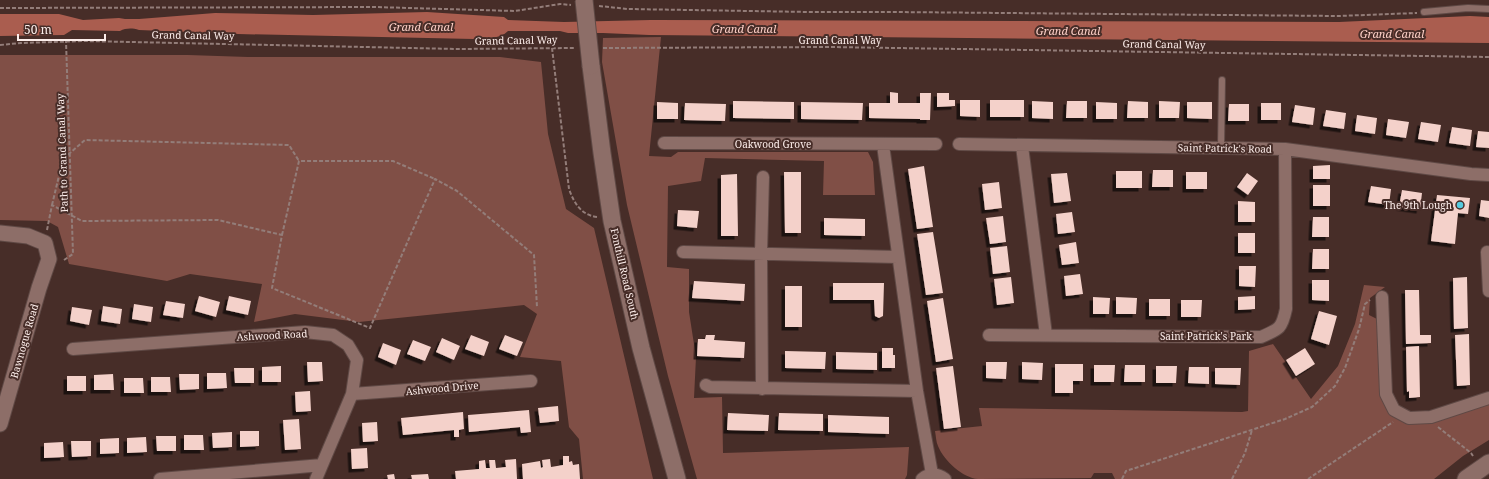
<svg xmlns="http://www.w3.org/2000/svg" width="1489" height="479" font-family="'Noto Serif',serif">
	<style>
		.green { fill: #804f46 }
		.water { fill: #aa5d4f }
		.building { fill: #f4d1ca; filter: url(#shadow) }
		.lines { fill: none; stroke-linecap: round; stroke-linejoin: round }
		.service-casing { stroke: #5f4945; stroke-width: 8 }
		.minor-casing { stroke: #5f4945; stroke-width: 14 }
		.tertiary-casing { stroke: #5f4945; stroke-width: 17 }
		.secondary-casing { stroke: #5f4945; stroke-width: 19 }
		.path { stroke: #937d79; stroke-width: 2; stroke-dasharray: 4 2; stroke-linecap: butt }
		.service { stroke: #8d6e68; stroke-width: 6 }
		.minor { stroke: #8d6e68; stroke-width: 12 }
		.tertiary { stroke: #8d6e68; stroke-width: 15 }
		.secondary { stroke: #8d6e68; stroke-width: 17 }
		.secondary-bridge-casing { stroke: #5f4945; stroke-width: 19; stroke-linecap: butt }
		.secondary-bridge { stroke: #8d6e68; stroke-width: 17 }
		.poi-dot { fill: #55cade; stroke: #472d28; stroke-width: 1.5 }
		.labels { text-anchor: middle; stroke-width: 4; stroke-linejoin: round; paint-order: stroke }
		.street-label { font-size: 10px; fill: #fdeeeb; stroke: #472d28 }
		.poi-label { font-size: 10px; fill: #fdeeeb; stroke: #472d28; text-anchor: end }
		.water-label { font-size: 11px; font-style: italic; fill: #fed0c7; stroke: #472d28 }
	</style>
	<defs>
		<filter id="shadow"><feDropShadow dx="-3.5" dy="3.5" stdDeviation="0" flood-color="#0009"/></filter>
	</defs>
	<rect width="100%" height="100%" fill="#472d28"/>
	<path class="green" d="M661 37 649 156 671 157 678 152H868L873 162 875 195H823L824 161 705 158 701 181 668 186 667 267 689 269V312L696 357 694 398 722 397 723 453 909 447 907 475 905 479H697L668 376 627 205 602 62 603 38Z
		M0 55H188L248 57H500L541 62 548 134 566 209 594 228 653 479H583L579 439 569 427 561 361 520 357 537 314 524 305 359 322 295 314 254 322 262 284 190 274 167 281 69 264 58 227 47 221 0 220Z
		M1364 285 1385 287 1370 298 1369 315 1377 319 1379 325 1381 399 1399 418 1418 419 1489 396V440L1463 456 1434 479H1115L1112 473H1094L1091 478 978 479C963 478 944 461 938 446 936 442 936 436 935 431L982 426 979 408 1242 412 1248 411 1249 351 1273 344 1311 399 1338 366 1355 324Z"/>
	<path class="water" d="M427 12 504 17 508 20 564 22 651 20 1339 22 1470 16 1489 17V43L649 35 603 33H568L560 31H508C500 39 485 39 474 39L238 34 139 30C132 28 126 28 120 31L72 30 64 35 0 36V14H59L83 20 119 18 125 19H139L215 13 313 15Z"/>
	<path class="building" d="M890 92 898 93V103H920V93H931L930 120H920V119L869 118V103H890Z
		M937 93H949V100H955V106L937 107Z
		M960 100H980V117L960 116Z
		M990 100H1024V117H990Z
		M733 101 794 102V119L733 118Z
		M1032 101 1053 102V119L1032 118Z
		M1067 101H1087V118H1066Z
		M1128 101 1148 102V118H1127Z
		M1159 101 1180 102 1179 118H1159Z
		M657 102 678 103V119H657Z
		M801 102 863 103 862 120 801 119Z
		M1096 102 1117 103V119H1096Z
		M1187 102H1212V119L1187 118Z
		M685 103 726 104 725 121 684 120Z
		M1261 103H1281V120H1261Z
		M1229 104H1249V121H1228Z
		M1295 105 1315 108 1313 125 1292 122Z
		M1326 110 1346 113 1344 129 1323 126Z
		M1357 115 1377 118 1375 134 1355 131Z
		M1388 119 1409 122 1406 138 1386 135Z
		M1421 122 1441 125 1438 142 1418 139Z
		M1452 127 1472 130 1470 146 1449 143Z
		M1478 131 1489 132V148L1476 147Z
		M1330 165V179H1313V166Z
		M924 166 933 227 917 229 908 169Z
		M1153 170H1173V187H1152Z
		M1116 171H1142V188H1116Z
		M784 172H801V233H785Z
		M1186 172H1207V189H1186Z
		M1067 173 1071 201 1054 203 1051 174Z
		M1247 173 1258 181 1248 195 1237 187Z
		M737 174 738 236H721V175Z
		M999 182 1002 208 985 210 982 184Z
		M1313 185H1330V206H1313Z
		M1371 186 1391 189 1389 205 1368 202Z
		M1402 190 1422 193 1420 210 1399 207Z
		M1437 195 1470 198 1468 214 1458 213 1455 244 1431 241Z
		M1481 200 1489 201V218L1479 216Z
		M1238 201 1255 202V222H1238Z
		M678 210 699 211 697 228 677 226Z
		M1072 212 1075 232 1058 234 1056 214Z
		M1003 216 1006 242 990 244 986 218Z
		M1313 217H1329V237H1312Z
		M824 218 865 219V236L824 235Z
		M933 232 943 293 926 295 917 234Z
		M1238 233H1255V253H1238Z
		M1076 242 1079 263 1062 265 1059 245Z
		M1007 246 1010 272 993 274 990 248Z
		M1313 249H1329V269H1312Z
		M1239 266H1256L1255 287 1239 286Z
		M1080 274 1083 294 1066 296 1064 276Z
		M1011 277 1014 303 997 305 994 279Z
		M1467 277 1468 328 1454 329 1453 278Z
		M1312 280H1329V301L1312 300Z
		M694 281 745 284 744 301 692 298Z
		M833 283H884L883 316 879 318 875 316 874 300H833Z
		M785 286H802V327H785Z
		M1405 290H1419L1420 335H1431V343L1406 344Z
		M199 296 220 302 216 317 195 311Z
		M229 296 251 301 248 315 226 310Z
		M1255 296V309L1238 310V297Z
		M1093 297 1110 298 1109 314H1093Z
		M1116 297 1137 298 1136 314H1116Z
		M943 298 953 359 936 362 927 301Z
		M1149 299H1170V316H1149Z
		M1181 300H1202L1201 317H1181Z
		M166 301 185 304 183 318 163 315Z
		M134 304 153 307 151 322 132 319Z
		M103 306 122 309 120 324 101 321Z
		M72 307 92 310 89 325 70 321Z
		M1319 311 1337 316 1329 345 1311 339Z
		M1469 334 1470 385 1457 386 1455 335Z
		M471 335 489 342 484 356 465 349Z
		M505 335 523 342 517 356 499 349Z
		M706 335H715L714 340 745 342 744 358 697 356 698 339H705Z
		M442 338 460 346 454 360 436 352Z
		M413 340 431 347 425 361 407 354Z
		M383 343 401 350 396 365 378 357Z
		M1419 346 1420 397 1409 398V391L1407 392 1406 347Z
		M882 348H893V355H895V368H882Z
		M1305 348 1315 364 1296 376 1286 360Z
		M785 351 826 352 825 369 785 368Z
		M836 352 877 353V370L836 369Z
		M307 362H322L323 381 308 382Z
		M986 362H1007L1006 379 986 378Z
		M1022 362 1043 363 1042 380 1022 379Z
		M1055 364H1083V381H1073V393H1055Z
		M1094 365H1115L1114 382H1094Z
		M1125 365H1145V382H1124Z
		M281 366V382H262V367Z
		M953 366 961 427 944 429 936 368Z
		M1156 366H1177L1176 383H1156Z
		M1189 367H1209V384L1188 383Z
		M234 368H254V383H235Z
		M1215 368H1241L1240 385 1215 384Z
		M207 373H226L227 388 207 389Z
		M113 374 114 390H94V375Z
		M179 374H199V389L180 390Z
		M67 376H86V391H67Z
		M151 377H170L171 392H151Z
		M124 378H143L144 393H124Z
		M310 391 311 411 296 412 295 392Z
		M558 406 559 421 540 423 538 408Z
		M529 410 531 432 521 433 520 427 469 432 468 415Z
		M463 412 464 429 459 430V437H454V430L403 435 401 418Z
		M728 413 769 415 768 431 727 430Z
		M779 413 823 414V431L778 430Z
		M828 415 889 417V434L828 432Z
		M299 419 301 449 285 450 283 420Z
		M377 422 378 441 363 442 362 423Z
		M240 431H259V446L240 447Z
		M232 432V447L213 448 212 433Z
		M184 435H203L204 450H184Z
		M156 436H176V451H157Z
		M146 437 147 452 127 453V438Z
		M119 438V453L100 454V439Z
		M71 441H91V456L72 457Z
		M63 442 64 457 44 458V443Z
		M367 448 368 468 352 469 351 449Z
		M563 456H569V462L572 461 573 465 579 464 580 479H523L522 464 540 461 541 468 543 467 542 460 550 459 551 467 563 465Z
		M516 459 517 479H456L455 471 479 469V461L485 460 486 468H490L489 460H495L496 468 506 467 505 460Z
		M394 474 395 479H388L387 475Z
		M428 474 429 479H412L411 475Z"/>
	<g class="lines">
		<g class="service-casing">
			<path id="service" d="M1424 12 1468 8 1489 9
				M1221 148 1222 80"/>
		</g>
		<g class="minor-casing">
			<path id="minor" d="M664 143 936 144
				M959 144 1285 149 1471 174 1489 175
				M883 145 917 391 932 474
				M1022 146 1046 335
				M683 252 898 257
				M1487 252 1489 291
				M1382 297 1386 394 1394 410 1409 418 1431 417 1489 398
				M989 335 1261 337C1280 329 1282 328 1286 309L1285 149
				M73 349 305 332 333 335 348 345 357 360 352 394 316 479
				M706 385 710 387 917 391
				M762 389 761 254 763 177
				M352 394 531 381
				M160 479 322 465
				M922 479C929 473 937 473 945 479"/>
		</g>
		<g class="tertiary-casing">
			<path id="tertiary" d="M0 233 28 236 45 243 49 259 39 288 0 424"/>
		</g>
		<g class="secondary-casing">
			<path id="secondary" d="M591 66 602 153 612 221 641 348 677 479
				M1466 479 1489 463"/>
		</g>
		<path class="path" d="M599 6 628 9 810 12H894L1338 16 1417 13
			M0 8 374 7 515 11 560 4 571 5
			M0 45 21 43 84 41 458 49 575 48
			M552 48 569 189C574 203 581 215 597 217
			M603 48 829 47 1489 57
			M52 205 63 159 85 140 289 145 299 161
			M47 230 52 205 82 221 218 220 282 235 272 288 370 328 435 179 457 191 534 255 537 307
			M282 235 299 161H393L435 179
			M64 260 73 254 66 41
			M1438 427 1471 453 1473 456
			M1122 479 1126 471 1285 419 1312 407 1335 386 1345 368 1359 329 1365 304 1370 300
			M1232 479 1245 453 1252 430
			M1308 479 1393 422"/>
		<use href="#service" class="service"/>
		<use href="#minor" class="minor"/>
		<use href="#tertiary" class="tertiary"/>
		<use href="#secondary" class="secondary"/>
		<g class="secondary-bridge-casing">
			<path id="secondary-bridge" d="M584 0 591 66"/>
		</g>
		<use href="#secondary-bridge" class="secondary-bridge"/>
	</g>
	<circle class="poi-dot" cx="1460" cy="205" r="4"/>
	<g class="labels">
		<g class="street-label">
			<text transform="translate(193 35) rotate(1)" y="4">Grand Canal Way</text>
			<text transform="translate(516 40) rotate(-1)" y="4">Grand Canal Way</text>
			<text x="840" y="44">Grand Canal Way</text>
			<text transform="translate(1164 44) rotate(1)" y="4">Grand Canal Way</text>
			<text x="773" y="148">Oakwood Grove</text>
			<text transform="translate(1225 148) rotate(1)" y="4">Saint Patrick's Road</text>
			<text transform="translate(62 153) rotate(-92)" y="4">Path to Grand Canal Way</text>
			<text transform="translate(625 274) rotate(77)" y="4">Fonthill Road South</text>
			<text transform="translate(272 335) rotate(-3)" y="4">Ashwood Road</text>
			<text x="1206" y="340">Saint Patrick's Park</text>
			<text transform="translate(24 341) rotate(-74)" y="4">Bawnogue Road</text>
			<text transform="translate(442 388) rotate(-5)" y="4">Ashwood Drive</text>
		</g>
		<g class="poi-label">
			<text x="1452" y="209">The 9th Lough</text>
		</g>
		<g class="water-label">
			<text x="421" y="31">Grand Canal</text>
			<text x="744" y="33">Grand Canal</text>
			<text x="1068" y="35">Grand Canal</text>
			<text x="1392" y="38">Grand Canal</text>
		</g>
	</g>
	<path d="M18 34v6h87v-6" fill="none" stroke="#fdeeeb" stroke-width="2"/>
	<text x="24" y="34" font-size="12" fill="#fdeeeb" stroke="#472d28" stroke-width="3" paint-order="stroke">50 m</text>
</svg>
